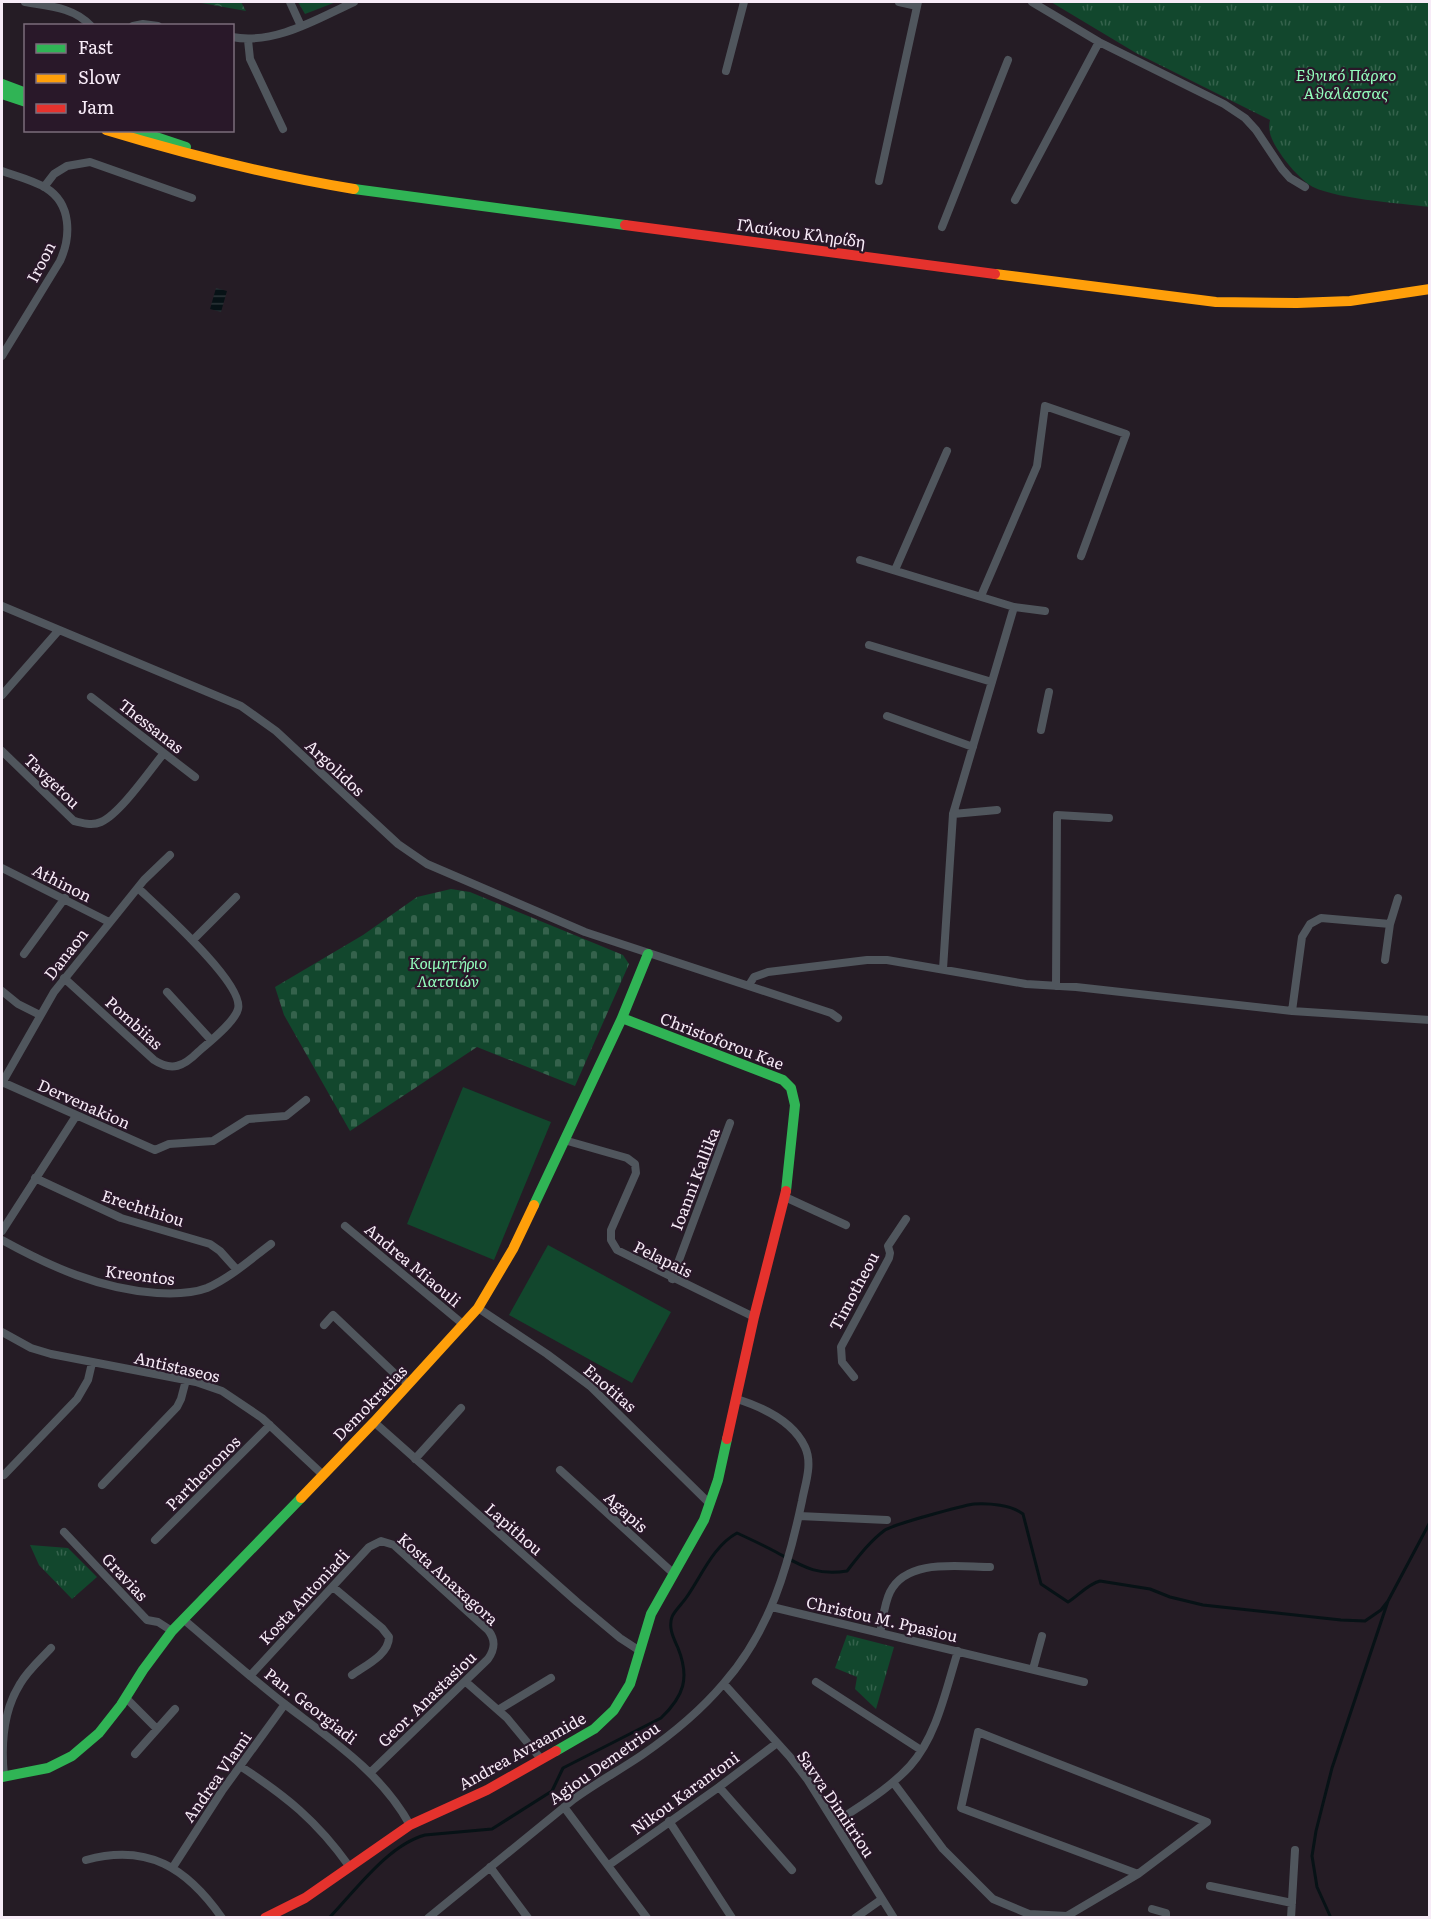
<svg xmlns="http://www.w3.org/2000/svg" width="1431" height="1919" font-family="Literata,serif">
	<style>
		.grass { fill: url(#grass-tufts) }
		.forest { fill: url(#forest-crowns) }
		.cemetery { fill: url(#cemetery-stones) }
		.garden { fill: #12472d }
		.water { fill: url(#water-rules) }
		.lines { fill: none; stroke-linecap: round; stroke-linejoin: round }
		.stream { stroke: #071216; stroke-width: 3 }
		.street { stroke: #50565d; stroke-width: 8 }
		.fast { stroke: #30b455; stroke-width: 10 }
		.slow { stroke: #ff9f0a; stroke-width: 10 }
		.jam { stroke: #e5322d; stroke-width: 10 }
		.labels { text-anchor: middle; stroke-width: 4.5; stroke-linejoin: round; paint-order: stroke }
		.park-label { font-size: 16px; font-style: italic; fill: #93fdbc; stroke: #291829 }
		.street-label { font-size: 16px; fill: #f7ebf7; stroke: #291829 }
	</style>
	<defs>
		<pattern id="grass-tufts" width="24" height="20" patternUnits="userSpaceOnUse" patternTransform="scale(1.5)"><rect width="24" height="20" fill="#12472d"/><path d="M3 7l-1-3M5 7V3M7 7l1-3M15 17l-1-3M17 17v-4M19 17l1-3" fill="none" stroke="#35624c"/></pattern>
		<pattern id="forest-crowns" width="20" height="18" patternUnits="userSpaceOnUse" patternTransform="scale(1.5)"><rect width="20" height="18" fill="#12472d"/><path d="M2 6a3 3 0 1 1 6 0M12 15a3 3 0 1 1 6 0" fill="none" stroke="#35624c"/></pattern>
		<pattern id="cemetery-stones" width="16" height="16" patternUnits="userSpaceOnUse" patternTransform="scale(1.5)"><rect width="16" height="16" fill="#12472d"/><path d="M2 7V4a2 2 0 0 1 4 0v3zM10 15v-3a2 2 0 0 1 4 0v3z" fill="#35624c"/></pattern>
		<pattern id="water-rules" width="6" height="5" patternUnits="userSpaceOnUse" patternTransform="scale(1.5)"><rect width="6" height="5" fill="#071216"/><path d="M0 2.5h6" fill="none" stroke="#2c3539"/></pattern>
	</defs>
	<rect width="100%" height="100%" fill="#251c25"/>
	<path class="grass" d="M298 2H336L305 14Z
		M1051 2H1429V207C1401 203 1329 199 1308 184 1298 176 1287 164 1280 153 1273 143 1267 132 1270 120L1136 53Z
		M30 1545 68 1548 97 1577 72 1599 39 1565Z
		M847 1635 894 1647 876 1709 855 1689 857 1677 835 1668Z"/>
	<path class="forest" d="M196 2H241L246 11Z"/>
	<path class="cemetery" d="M451 889 470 892 623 955 629 964 575 1086 477 1047 350 1131 284 1015 275 987 363 935 417 897Z"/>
	<path class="garden" d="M463 1087 551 1122 494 1260 407 1224Z
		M548 1245 671 1312 632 1383 509 1315Z"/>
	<path class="water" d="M216 288 227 291 221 312 210 309Z"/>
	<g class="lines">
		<path class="stream" d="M329 1918C355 1891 388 1845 425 1835L492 1829 552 1791 563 1768 661 1718C684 1696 690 1678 678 1648 674 1639 668 1628 672 1617 674 1611 682 1604 686 1598 701 1577 713 1546 737 1533 750 1539 763 1545 776 1552 802 1566 816 1576 847 1571 858 1557 870 1541 885 1530 895 1524 961 1506 974 1504 989 1503 1012 1505 1023 1514L1041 1584 1068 1602C1078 1596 1088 1584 1100 1581L1150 1589 1170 1597 1203 1605 1341 1620 1365 1621 1381 1610 1388 1601
			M1331 1918 1317 1887 1312 1856 1316 1831 1332 1768 1388 1601 1430 1522"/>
		<path class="street" d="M25 2C48 6 74 7 91 26
			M290 2 301 26
			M899 2 917 6
			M1032 2 1099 42 1224 104 1245 118 1256 130 1282 169 1290 178 1305 187
			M133 26 143 24 158 26
			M232 37C275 45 317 19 354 2
			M248 40 250 59 283 129
			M726 71 744 2
			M2 171C16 176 33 180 46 188 72 204 71 237 60 261L2 356
			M879 181 918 2
			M44 187 54 174 67 166 90 162 192 198
			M1015 200 1099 42
			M942 227 1008 60
			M860 560 1014 607 1045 611
			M895 570 947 451
			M981 596 1037 466 1045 406 1126 434 1081 556
			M2 606 241 706 276 731 398 844 427 864 585 932 831 1013 838 1018
			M869 645 992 682
			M2 695 59 630
			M91 697 195 777
			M887 716 973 747
			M1041 730 1049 692
			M2 751 74 821C83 823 92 826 101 822 120 814 150 770 164 753
			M953 814 997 810
			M2 868 109 922
			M193 940 236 897
			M24 954 65 898
			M1385 960 1390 924 1398 898
			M943 969 953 814 1014 607
			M64 978 154 1060C172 1072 184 1066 198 1052 208 1043 235 1022 238 1009 245 984 158 907 138 888
			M749 985 754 977 768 972 867 960H887L1026 984 1076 987 1292 1011 1430 1020
			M1056 986 1057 815 1109 818
			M2 991 18 1004 40 1015
			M167 992 211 1040
			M1292 1011 1302 937 1310 924 1321 918 1390 924
			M2 1082 155 1150 169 1144 213 1141 248 1119 286 1116 306 1100
			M2 1083 54 992 144 880 170 855
			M564 1140 627 1158 635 1164 636 1173 611 1230V1240L617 1250 754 1317
			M35 1178 121 1218 210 1244 220 1251 237 1270
			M785 1197 846 1225
			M345 1226 464 1325
			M2 1231 76 1116
			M2 1240C51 1267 100 1289 157 1293 174 1294 191 1294 207 1288 230 1278 251 1259 271 1244
			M672 1279 730 1123
			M478 1308 547 1354 590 1386 710 1504
			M324 1325 333 1315 394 1373 409 1384
			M2 1332 31 1348 51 1354 196 1382 222 1391 262 1418 322 1474
			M854 1377 842 1362 841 1347 889 1258 890 1253 888 1246 906 1219
			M374 1422 577 1602 620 1638 640 1651
			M415 1459 461 1408
			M560 1470 673 1573
			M4 1475 77 1399 88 1380 92 1363
			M102 1485 177 1407 181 1399 186 1380
			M799 1516 887 1520
			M64 1532 147 1620 158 1622 172 1631
			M155 1540 270 1425
			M333 1587 382 1628 389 1637C389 1655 364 1666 352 1675
			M772 1607 1084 1682
			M183 1619C216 1647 248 1675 282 1702 330 1739 380 1771 410 1825
			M880 1633C883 1620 884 1604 890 1592 907 1558 959 1567 990 1567
			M1033 1669 1042 1636
			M250 1676 369 1547 381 1541 394 1545 488 1630C496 1640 495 1649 488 1659L371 1772
			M466 1682 507 1718 541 1759
			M816 1682 921 1750
			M724 1684 790 1757 807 1779 894 1918
			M126 1698 157 1729
			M498 1710 551 1678
			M135 1754 175 1709
			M240 1766C286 1796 317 1821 349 1866
			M4 1776C1 1746 3 1711 20 1684 28 1670 41 1659 51 1648
			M893 1782 943 1849 993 1899 1029 1914 1067 1916 1138 1874 961 1808 978 1732 1207 1822 1138 1874
			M719 1787 792 1870
			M564 1807 647 1918
			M669 1821 732 1918
			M835 1823C861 1805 889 1789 910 1766 937 1736 946 1689 958 1651
			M86 1860C148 1843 187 1868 222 1918
			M609 1865 719 1787 777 1743
			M173 1867 222 1791 285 1704
			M490 1867 528 1918
			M1210 1886 1292 1903
			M1152 1909 1166 1913V1918
			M428 1918 574 1799C596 1783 620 1770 642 1755 671 1735 702 1709 724 1683 770 1631 788 1567 802 1501 805 1484 813 1464 805 1447 793 1421 762 1407 737 1399
			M855 1918 882 1899
			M1291 1918 1295 1850"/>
		<path class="fast" d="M2 84 26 93
			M2 94 26 102
			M135 130 186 147
			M354 189 625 225
			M622 1018 783 1080 791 1088 795 1105 786 1191
			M534 1205 622 1018 648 954
			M556 1751 594 1729 614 1710 630 1684 651 1614 704 1520 718 1480 727 1439
			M2 1777 48 1768 72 1756 99 1733 121 1705 143 1670 172 1631 301 1498"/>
		<path class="slow" d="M106 130C188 155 270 175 354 189
			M995 274 1216 302 1297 303 1350 301 1430 289
			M301 1498 374 1422 478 1308 513 1249 534 1205"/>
		<path class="jam" d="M625 225 995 274
			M727 1439 754 1317 786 1191
			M265 1918 305 1898 410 1825 487 1790 556 1751"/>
	</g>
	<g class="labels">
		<g class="park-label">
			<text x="1346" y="81">Εθνικό Πάρκο<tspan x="1346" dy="18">Αθαλάσσας</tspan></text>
			<text x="448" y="969">Κοιμητήριο<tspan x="448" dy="18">Λατσιών</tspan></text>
		</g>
		<g class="street-label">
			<text transform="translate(801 233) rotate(8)" y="6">Γλαύκου Κληρίδη</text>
			<text transform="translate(41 262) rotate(-63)" y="6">Iroon</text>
			<text transform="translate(151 726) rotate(38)" y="6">Thessanas</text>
			<text transform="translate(335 768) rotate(43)" y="6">Argolidos</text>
			<text transform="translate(52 781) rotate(44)" y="6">Tavgetou</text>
			<text transform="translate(62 883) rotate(27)" y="6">Athinon</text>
			<text transform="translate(66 954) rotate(-52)" y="6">Danaon</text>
			<text transform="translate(134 1023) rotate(42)" y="6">Pombiias</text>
			<text transform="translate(722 1041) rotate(21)" y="6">Christoforou Kae</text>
			<text transform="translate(84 1104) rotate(24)" y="6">Dervenakion</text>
			<text transform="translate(695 1179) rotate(-69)" y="6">Ioanni Kallika</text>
			<text transform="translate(143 1208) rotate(18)" y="6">Erechthiou</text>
			<text transform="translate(663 1259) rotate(26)" y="6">Pelapais</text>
			<text transform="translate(413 1265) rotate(40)" y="6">Andrea Miaouli</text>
			<text transform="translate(140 1275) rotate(7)" y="6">Kreontos</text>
			<text transform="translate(854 1291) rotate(-62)" y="6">Timotheou</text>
			<text transform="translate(177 1367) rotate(13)" y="6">Antistaseos</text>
			<text transform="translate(610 1388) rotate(41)" y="6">Enotitas</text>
			<text transform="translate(370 1403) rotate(-46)" y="6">Demokratias</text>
			<text transform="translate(203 1473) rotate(-45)" y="6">Parthenonos</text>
			<text transform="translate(626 1512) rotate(42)" y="6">Agapis</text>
			<text transform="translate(514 1529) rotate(41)" y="6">Lapithou</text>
			<text transform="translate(125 1577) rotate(47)" y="6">Gravias</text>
			<text transform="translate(448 1579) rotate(42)" y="6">Kosta Anaxagora</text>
			<text transform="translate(304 1597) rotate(-47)" y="6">Kosta Antoniadi</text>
			<text transform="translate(882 1619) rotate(13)" y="6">Christou M. Ppasiou</text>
			<text transform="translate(427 1699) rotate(-44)" y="6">Geor. Anastasiou</text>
			<text transform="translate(311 1706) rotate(38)" y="6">Pan. Georgiadi</text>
			<text transform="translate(522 1751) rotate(-29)" y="6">Andrea Avraamide</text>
			<text transform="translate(604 1763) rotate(-35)" y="6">Agiou Demetriou</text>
			<text transform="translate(217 1777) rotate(-55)" y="6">Andrea Vlami</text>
			<text transform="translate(685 1793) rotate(-36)" y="6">Nikou Karantoni</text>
			<text transform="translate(836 1804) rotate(56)" y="6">Savva Dimitriou</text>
		</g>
	</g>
	<rect width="1431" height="1919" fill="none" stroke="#f7ebf7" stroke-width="6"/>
	<rect x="24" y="24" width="210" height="108" fill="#291829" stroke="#7b6c7b" stroke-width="1.5"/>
	<rect x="36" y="44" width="30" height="9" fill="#30b455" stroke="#7b6c7b" stroke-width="1.5"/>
	<text x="78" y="54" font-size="18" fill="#f7ebf7">Fast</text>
	<rect x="36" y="74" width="30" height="9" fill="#ff9f0a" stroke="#7b6c7b" stroke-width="1.5"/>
	<text x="78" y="84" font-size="18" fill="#f7ebf7">Slow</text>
	<rect x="36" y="104" width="30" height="9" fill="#e5322d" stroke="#7b6c7b" stroke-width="1.5"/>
	<text x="78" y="114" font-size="18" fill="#f7ebf7">Jam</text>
</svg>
